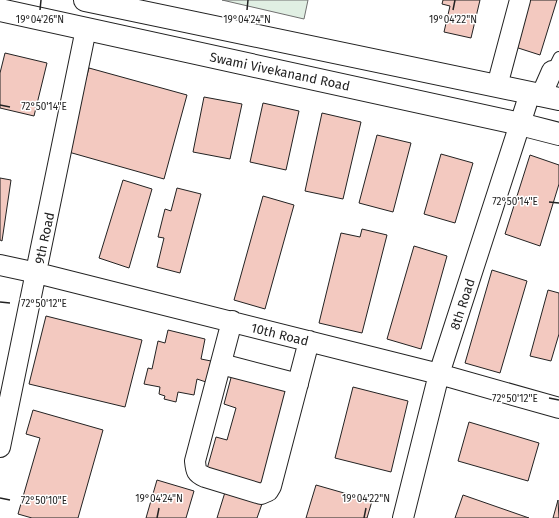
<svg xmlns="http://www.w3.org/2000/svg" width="559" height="518" font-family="'Fira Sans',sans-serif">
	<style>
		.green { fill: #e0efe3; stroke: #6f6f6f }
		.building { fill: #f3c9c0; stroke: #222 }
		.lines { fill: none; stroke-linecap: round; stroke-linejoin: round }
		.service-casing { stroke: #222; stroke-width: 12 }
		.minor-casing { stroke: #222; stroke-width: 22 }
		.primary-casing { stroke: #222; stroke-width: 24 }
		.service { stroke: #fff; stroke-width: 10 }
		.minor { stroke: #fff; stroke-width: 20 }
		.primary { stroke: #fff; stroke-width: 22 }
		.ticks { fill: none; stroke: #222; stroke-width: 1.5 }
		.labels { text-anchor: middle; stroke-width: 3; stroke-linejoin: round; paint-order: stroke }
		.street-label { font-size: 13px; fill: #222; stroke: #fff }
		.ticks-label { font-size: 10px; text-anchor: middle; fill: #222; stroke: #fff; stroke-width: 3; stroke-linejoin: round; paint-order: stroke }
	</style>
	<rect width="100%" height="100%" fill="#fff"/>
	<path class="green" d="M222 0H308L304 19Z"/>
	<path class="building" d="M443 0H480L471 38 444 32 450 6 442 4Z
		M526 0H557L540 55 512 46Z
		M5 53 47 63 34 116 0 108V73Z
		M89 68 187 95 164 179 65 151Z
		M204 97 242 104 230 159 193 152Z
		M263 103 299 111 286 170 250 162Z
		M322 113 361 122 343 199 305 191Z
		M377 135 411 143 393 212 359 203Z
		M441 154 473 163 455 223 424 214Z
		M530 155 559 165V184L540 246 505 234Z
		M0 178 11 180 2 241 0 240Z
		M123 180 152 189 129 268 99 258Z
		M177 188 201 194 180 273 157 267 164 238 158 237 165 209 171 211Z
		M263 196 294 205 265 309 234 300Z
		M362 229 387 235 362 333 319 323 341 233 360 237Z
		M414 246 447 256 421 349 387 339Z
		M492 270 527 281 500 373 465 363Z
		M548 290 559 293V334L551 361 530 356Z
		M46 316 142 340 125 407 29 384Z
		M168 330 205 339 201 359 211 361 206 382 197 379 194 395 178 392 176 402 164 399 165 396 159 394 160 387 144 384 148 368 152 369 158 341 165 343Z
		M232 374 290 390 263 485 207 469 216 437 227 440 236 408 224 404Z
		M353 387 408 401 391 472 335 458Z
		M33 410 103 430 78 518H32L18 514 40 438 26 434Z
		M469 422 539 443 528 481 458 461Z
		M157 480 194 491 186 518H146Z
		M316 485 372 501 367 518H306Z
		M226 489 263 501 257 518H217Z
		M463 495 529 518H455Z
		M558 500 559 518H553Z"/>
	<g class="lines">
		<g class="service-casing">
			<path id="service" d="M552 71 559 57"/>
		</g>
		<g class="minor-casing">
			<path id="minor" d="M497 86 520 0
				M541 96 552 71
				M0 265 37 273 439 374 559 408
				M232 321 195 461C196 471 196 473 205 477L261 494 268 491 271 486 309 341
				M221 364 298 384
				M0 447 86 29
				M403 518 439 374 530 93"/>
		</g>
		<g class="primary-casing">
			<path id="primary" d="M85 0 559 99
				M0 10 520 124 559 134"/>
		</g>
		<use href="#service" class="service"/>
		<use href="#minor" class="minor"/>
		<use href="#primary" class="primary"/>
	</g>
	<path class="ticks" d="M40 10 41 0M247 10 248 0M453 10 455 0M0 105 10 107M549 202 559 203M0 302 10 303M549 398 559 400M0 498 10 500M157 518 159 508M364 518 366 508"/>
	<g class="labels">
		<g class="street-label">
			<text transform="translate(280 71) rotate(12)" y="5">Swami Vivekanand Road</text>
			<text transform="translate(44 238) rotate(-78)" y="5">9th Road</text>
			<text transform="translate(462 304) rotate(-72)" y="5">8th Road</text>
			<text transform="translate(280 334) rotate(14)" y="5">10th Road</text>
		</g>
	</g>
	<g class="ticks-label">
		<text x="40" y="23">19°04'26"N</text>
		<text x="247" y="23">19°04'24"N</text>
		<text x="453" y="23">19°04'22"N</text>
		<text x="44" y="110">72°50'14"E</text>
		<text x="515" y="205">72°50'14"E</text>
		<text x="44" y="307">72°50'12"E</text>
		<text x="515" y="402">72°50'12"E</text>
		<text x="159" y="502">19°04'24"N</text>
		<text x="366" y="502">19°04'22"N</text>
		<text x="44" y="504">72°50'10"E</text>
	</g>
</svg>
